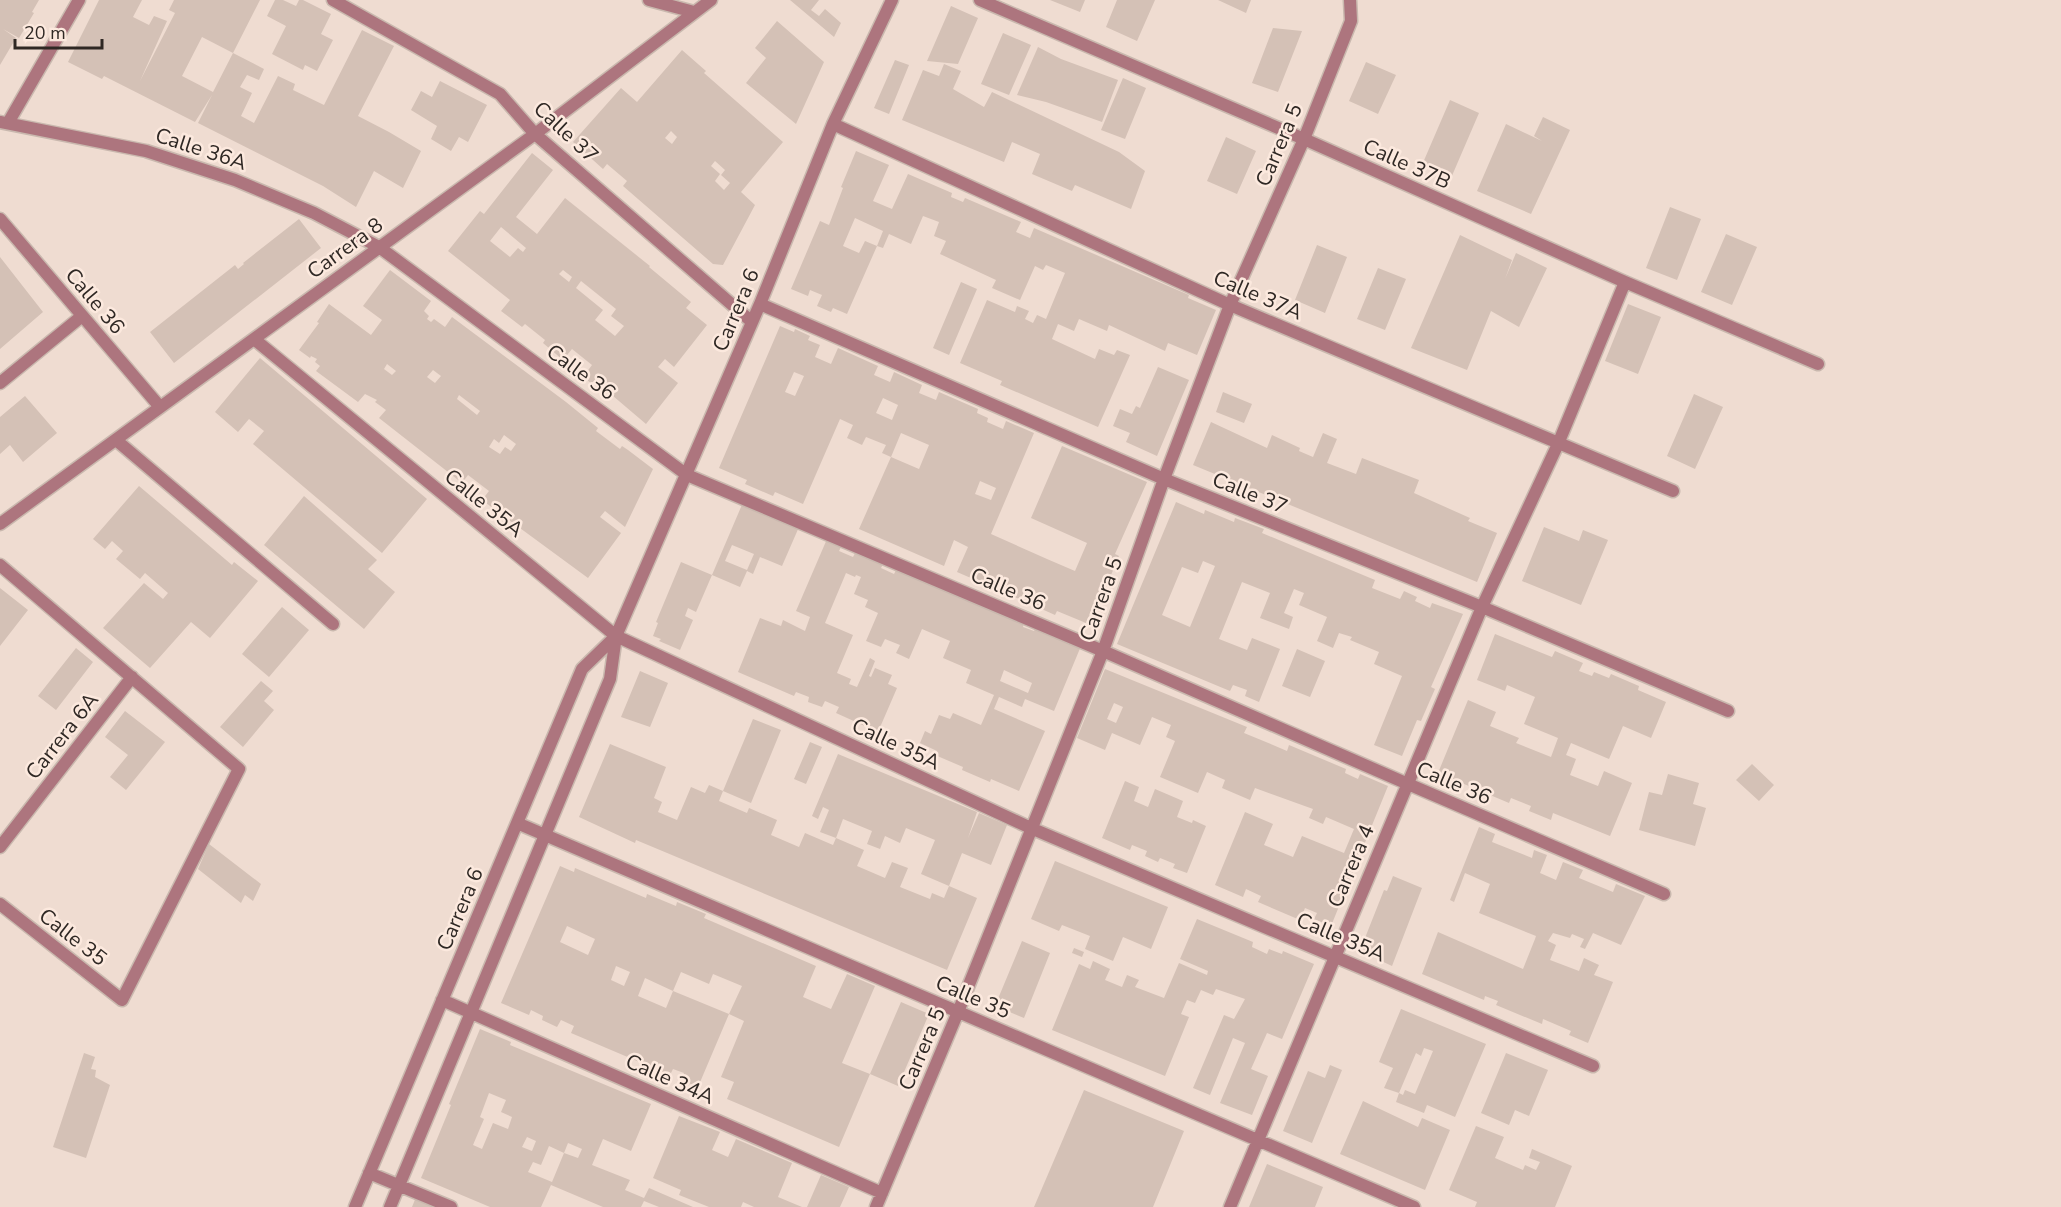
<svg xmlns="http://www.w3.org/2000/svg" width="2061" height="1207" font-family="'Nunito Sans',sans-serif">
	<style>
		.building { fill: #d4c1b6; fill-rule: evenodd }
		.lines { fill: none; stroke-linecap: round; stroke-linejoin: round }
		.minor-casing { stroke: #c9b8ae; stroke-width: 15 }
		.minor { stroke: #ad757e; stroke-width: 12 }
		.labels { text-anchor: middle; stroke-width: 5; stroke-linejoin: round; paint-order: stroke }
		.street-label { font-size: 21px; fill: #2f2824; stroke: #fce9de }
	</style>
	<rect width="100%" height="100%" fill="#efdcd1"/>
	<path class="building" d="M0 0H39L32 12 34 13 19 38 3 29 16 38 0 65Z
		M99 0H142L133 17 149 25 154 16 167 21 140 81 175 13 169 10 174 0H260L233 53 202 37 182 76 213 92 233 53 264 69 259 80 247 75 240 87 252 93 241 116 254 123 278 76 295 84 293 90 324 105 362 30 394 46 358 116 389 132 421 151 403 188 374 171 356 207 323 186 198 123 212 95 195 122 104 76 102 79 68 62Z
		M275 0H283L296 6 299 0H303L331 14 321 34 333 40 317 71 305 65 303 70 272 54 286 26 267 16Z
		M790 0H819L811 10 819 16 825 9 841 23 834 37Z
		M1050 0H1085L1080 12Z
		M1117 0H1155L1137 41 1106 27Z
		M1218 0H1251L1246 13Z
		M951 6 978 18 958 64 927 61Z
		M777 21 824 62 796 124 746 83 766 58 755 48Z
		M1273 28 1302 31 1278 92 1252 83Z
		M1003 33 1031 45 1009 95 981 84Z
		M1038 47 1061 59 1118 80 1102 122 1046 102 1017 95Z
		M682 50 706 71 704 73 783 142 741 192 755 205 723 265 713 264 623 186 627 181 607 164 603 169 573 142 621 88 637 102ZM671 131 677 137 672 144 665 138ZM715 161 725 170 721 175 730 183 724 190 715 181 720 174 711 166Z
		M895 60 909 65 889 114 874 108Z
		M1366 62 1396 75 1378 114 1349 101Z
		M944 64 961 71 953 89 984 107 992 92 1119 152 1145 171 1131 209 1075 185 1072 191 1032 174 1040 154 1012 142 1004 162 902 120 923 70 939 76Z
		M1123 78 1146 88 1125 139 1101 130Z
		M440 81 487 105 468 142 459 137 451 151 431 139 437 126 411 110 421 91 432 97Z
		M1450 100 1479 113 1451 178 1422 165Z
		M1543 117 1570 130 1531 214 1477 191 1506 124 1542 141 1534 136Z
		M1226 137 1256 151 1237 194 1207 181Z
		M856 151 889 165 873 201 892 209 908 174 952 193 951 197 963 202 965 198 1021 222 1016 232 1030 238 1034 228 1189 295 1188 298 1216 310 1197 355 1168 343 1165 351 1109 325 1107 331 1079 319 1074 331 1058 324 1052 339 1095 359 1099 349 1114 355 1117 350 1130 355 1098 427 1000 385 1002 381 960 363 987 300 1015 312 1017 306 1029 311 1025 319 1033 323 1037 315 1046 319 1065 273 1046 265 1043 270 1035 266 1020 300 992 288 996 280 940 254 946 241 934 236 939 222 923 216 911 244 889 234 883 248 877 246 883 231 855 218 843 246 859 253 865 241 877 246 847 314 833 308 831 312 817 306 822 295 810 290 808 296 791 289 820 221 829 225 843 188 841 187Z
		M532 153 553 170 516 217 537 234 565 198 650 266 649 267 691 302 686 308 707 325 674 367 665 359 658 367 678 383 646 424 606 390 604 393 583 377 592 365 572 349 563 360 543 343 545 340 525 324 522 327 501 311 510 300 448 251 480 211 484 214ZM501 227 526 248 523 252 518 248 510 257 490 241ZM563 270 572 277 569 282 559 274ZM581 281 616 309 611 316 624 326 615 336 595 320 603 310 576 288Z
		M1670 207 1701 219 1677 280 1646 268Z
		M299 219 321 248 174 363 150 332 235 265 238 269 244 264 243 263Z
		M1726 234 1757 247 1732 305 1701 292Z
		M1460 235 1512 260 1505 279 1516 253 1547 268 1519 327 1491 311 1467 370 1411 348Z
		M1317 245 1347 257 1325 313 1295 300Z
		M0 257 43 312 0 349Z
		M1378 268 1406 279 1385 330 1357 319Z
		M390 270 431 301 424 311 429 316 427 319 431 322 434 319 445 327 452 317 566 402 598 428 596 431 620 449 622 446 628 450 653 469 625 527 605 511 600 517 621 533 588 578 482 500 489 491 468 475 462 483 379 418 386 410 375 402 377 400 365 394 358 402 316 371 320 366 315 362 317 359 311 356 310 358 299 350 319 323 317 322 329 304 371 335 382 320 363 306ZM387 364 396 371 392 375 384 369ZM433 370 441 376 435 383 427 377ZM459 395 480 411 477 415 457 399ZM504 435 516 444 511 451 505 447 500 454 489 447 494 439 499 443Z
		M961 282 977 289 949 355 933 348Z
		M1628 304 1661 317 1638 374 1605 361Z
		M780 326 794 332 795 329 810 336 808 340 820 345 815 357 831 364 838 348 878 366 874 375 890 382 894 372 922 385 919 393 936 400 939 392 978 409 977 413 988 418 987 422 1003 429 1006 421 1034 433 991 534 1047 559 1075 571 1087 543 1031 518 1062 446 1147 482 1115 554 1119 556 1109 580 1105 579 1086 623 1057 611 1055 615 999 590 1003 582 991 577 987 585 957 572 968 547 954 540 944 566 859 529 891 457 919 469 929 445 901 433 891 457 882 453 886 445 866 437 862 445 847 438 853 425 840 419 803 504 775 492 773 496 745 484 747 480 719 468ZM794 372 804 376 795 396 785 392ZM883 398 898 405 892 420 876 413ZM980 481 996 488 991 500 975 494Z
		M260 358 427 499 382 553 253 444 264 431 249 419 238 432 215 412Z
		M1158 367 1189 380 1157 456 1126 442 1130 433 1113 426 1120 409 1132 414 1136 406 1140 408Z
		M1223 392 1252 404 1244 423 1216 412Z
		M1694 394 1723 407 1695 469 1667 456Z
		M25 396 57 433 23 462 10 445 0 454V417Z
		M1211 422 1267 448 1272 435 1300 448 1299 451 1313 457 1323 433 1337 439 1327 463 1356 474 1362 458 1419 480 1414 493 1470 518 1468 521 1497 533 1477 582 1193 465Z
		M139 486 232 565 234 562 258 581 210 638 191 622 150 668 103 628 144 583 163 599 168 593 145 573 140 579 116 559 123 551 112 541 105 549 93 539Z
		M304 496 377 560 368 569 395 592 364 629 264 545Z
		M744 500 799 527 782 566 760 557 753 574 747 571 740 587 712 575 696 612 688 608 685 616 693 620 680 650 659 641 661 639 653 636 658 623 656 622 681 562 712 575ZM732 545 754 554 747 570 725 561Z
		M1176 502 1204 514 1205 510 1234 522 1235 518 1264 529 1262 533 1375 580 1372 588 1400 599 1404 591 1417 597 1415 601 1430 608 1432 603 1463 614 1431 687 1435 689 1421 721 1417 720 1402 756 1374 745 1402 676 1374 664 1379 652 1350 640 1352 637 1339 633 1333 648 1317 641 1327 617 1299 605 1304 593 1294 589 1284 613 1293 617 1289 629 1260 618 1270 593 1242 582 1219 639 1247 650 1252 638 1280 649 1259 702 1245 696 1247 690 1233 685 1230 691 1117 644ZM1203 561 1215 566 1190 627 1162 615 1182 567 1198 573Z
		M1544 527 1579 541 1583 530 1608 540 1581 605 1522 581Z
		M827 539 842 545 839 551 853 557 856 551 884 562 881 568 894 574 897 568 940 587 939 589 967 600 968 598 1024 622 1023 627 1034 631 1036 627 1081 646 1054 711 1025 699 1022 707 999 697 994 709 1045 731 1019 791 991 779 990 782 962 770 963 767 935 755 937 751 920 743 925 731 931 734 939 715 950 719 953 713 981 725 994 695 966 683 971 670 943 658 950 641 922 629 909 659 896 653 900 645 885 639 881 647 866 641 878 613 865 607 868 600 854 594 861 577 856 575 855 577 846 573 825 623 853 635 837 673 851 679 849 684 857 687 870 658 875 661 869 676 871 677 875 668 892 675 888 684 897 688 878 732 836 713 839 707 825 701 822 707 808 702 809 697 796 692 794 696 738 672 760 618 781 626 783 620 805 631 810 617 796 611ZM1004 670 1032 683 1028 693 1000 681Z
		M0 588 28 610 0 646Z
		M282 607 309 630 269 677 242 654Z
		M1495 634 1552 657 1555 651 1583 663 1579 671 1592 676 1594 672 1609 678 1611 674 1639 686 1638 690 1666 702 1651 738 1623 726 1609 759 1571 743 1566 755 1576 759 1570 775 1598 786 1604 771 1632 783 1610 836 1553 813 1551 820 1529 811 1531 806 1511 798 1509 803 1438 773 1468 700 1496 712 1490 726 1519 738 1516 743 1551 757 1558 738 1524 724 1535 697 1507 685 1505 691 1477 680Z
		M76 648 93 662 56 710 38 696Z
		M1297 649 1325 661 1310 697 1282 686Z
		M1105 669 1247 727 1244 733 1273 745 1287 751 1289 745 1346 769 1345 773 1358 779 1360 774 1388 786 1331 926 1314 919 1317 913 1305 908 1300 920 1258 902 1261 896 1246 889 1243 897 1215 885 1245 812 1273 824 1264 845 1293 857 1302 836 1344 853 1354 829 1326 817 1323 824 1309 818 1313 809 1255 788 1250 800 1222 788 1225 780 1207 772 1198 793 1160 777 1175 741 1166 737 1171 725 1152 717 1140 745 1112 733 1105 750 1077 738ZM1114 703 1123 707 1116 723 1107 719Z
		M640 671 668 683 650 727 621 717Z
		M261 681 273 691 264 701 274 710 243 747 220 727Z
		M125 711 165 742 126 790 110 777 128 755 105 737Z
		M753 719 781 730 751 803 723 791Z
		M810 742 822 747 806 784 794 779Z
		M610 744 666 767 654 798 662 802 658 812 677 820 691 787 705 793 709 785 723 791 719 801 747 813 749 808 777 820 771 835 799 847 805 833 833 845 836 838 820 832 829 810 823 807 818 819 812 816 838 754 977 812 968 838 979 813 1007 825 991 865 962 853 949 886 977 898 947 970 636 840 635 843 579 817ZM843 819 872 831 867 844 880 849 885 836 900 843 906 828 935 840 921 874 949 886 944 898 932 893 930 899 900 887 908 868 892 862 885 878 857 866 864 850 836 838Z
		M1752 764 1774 785 1759 801 1736 780Z
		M1668 774 1699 783 1693 804 1706 808 1695 846 1639 830 1649 792 1662 795Z
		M1125 781 1139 787 1134 801 1148 807 1155 789 1183 801 1177 817 1192 823 1193 820 1206 826 1187 873 1173 868 1175 864 1160 858 1158 862 1145 856 1147 851 1132 845 1130 850 1102 838Z
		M1479 827 1495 834 1492 842 1532 858 1534 850 1547 855 1540 873 1556 880 1563 862 1583 870 1579 878 1613 892 1616 884 1645 896 1621 945 1593 933 1585 949 1580 947 1584 939 1572 934 1570 938 1553 933 1548 941 1556 945 1550 960 1579 971 1584 958 1599 965 1594 975 1613 982 1588 1043 1569 1035 1571 1031 1543 1019 1542 1024 1496 1005 1498 1001 1485 996 1484 1000 1422 974 1438 932 1523 969 1535 939 1536 936 1479 913 1490 884 1465 873 1454 902 1450 900Z
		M209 844 261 884 253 901 245 895 241 903 198 869Z
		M1055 861 1168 907 1151 949 1123 937 1113 961 1085 949 1090 936 1062 925 1059 931 1031 919Z
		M560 866 574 872 575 868 646 898 647 894 676 906 677 902 706 914 704 918 816 966 803 997 831 1009 847 974 875 986 842 1063 870 1074 839 1147 727 1099 734 1082 721 1077 744 1021 729 1014 742 986 713 974 709 984 681 972 673 991 645 978 638 996 666 1008 673 991 729 1014 698 1087 681 1080 684 1073 673 1069 670 1075 571 1033 574 1026 561 1020 557 1027 542 1020 543 1016 531 1010 529 1015 501 1003ZM567 926 595 939 588 955 560 942ZM616 966 630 972 624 986 611 980Z
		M1393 876 1422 888 1392 966 1377 959 1378 956 1361 948 1384 890 1387 891Z
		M1197 919 1253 942 1252 947 1267 954 1269 949 1282 954 1283 951 1314 964 1282 1039 1267 1033 1251 1069 1268 1076 1252 1115 1220 1103 1245 1043 1233 1038 1210 1095 1193 1088 1224 1015 1234 1019 1245 999 1216 989 1213 995 1201 990 1195 1003 1187 1000 1181 1014 1189 1017 1165 1076 1052 1030 1079 964 1090 969 1093 961 1110 969 1105 980 1122 987 1127 975 1139 980 1135 987 1164 998 1179 963 1207 975 1208 971 1180 959Z
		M1022 941 1050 953 1024 1018 995 1006Z
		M1074 948 1084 952 1082 957 1072 953Z
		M901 1002 929 1014 898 1086 870 1074Z
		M1401 1009 1486 1044 1455 1117 1427 1105 1424 1113 1396 1102 1399 1093 1403 1095 1405 1090 1415 1094 1433 1051 1424 1048 1421 1056 1416 1053 1399 1093 1384 1088 1393 1068 1379 1062Z
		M480 1029 511 1042 510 1045 651 1104 631 1151 603 1139 592 1165 630 1180 625 1190 644 1198 649 1188 693 1207H659L644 1201 641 1207H603L551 1185 541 1207H490L421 1178 451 1105 449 1104ZM489 1093 506 1100 501 1112 512 1117 508 1129 493 1123 482 1149 473 1145 484 1119 480 1117ZM527 1137 536 1141 532 1151 522 1147ZM568 1143 582 1149 578 1158 564 1153ZM549 1146 564 1153 552 1182 528 1172 533 1162 541 1165Z
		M84 1053 95 1057 91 1069 96 1070 95 1077 110 1085 86 1158 53 1147Z
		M1506 1053 1548 1070 1529 1116 1515 1110 1509 1125 1481 1113Z
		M1330 1065 1342 1070 1312 1143 1283 1131 1308 1071 1325 1078Z
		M1084 1090 1184 1131 1153 1207H1034Z
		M1363 1101 1418 1127 1422 1118 1450 1130 1425 1190 1340 1154Z
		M679 1116 720 1132 712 1150 728 1157 736 1139 792 1163 778 1197 802 1207H754L743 1202 741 1207H709L679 1195 681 1190 653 1178Z
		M1476 1126 1504 1137 1495 1158 1523 1170 1525 1165 1536 1170 1540 1162 1529 1158 1532 1149 1572 1166 1555 1207H1475L1477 1202 1449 1190Z
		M1267 1164 1323 1187 1315 1207H1249Z
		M821 1175 849 1187 840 1207H807Z
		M416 1197 439 1207H412Z"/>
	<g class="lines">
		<g class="minor-casing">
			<path id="minor" d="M333 0 500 94 535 134 752 322
				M649 0 694 12
				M980 0 1304 139 1625 282 1818 364
				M0 122 146 151 235 180 314 213 379 247 687 475 1103 651 1408 784 1664 894
				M8 123 79 0
				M833 124 1230 305 1673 491
				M0 219 160 407
				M760 304 1164 479 1482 607 1728 711
				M254 339 616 636 1033 829 1593 1066
				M0 383 82 316
				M116 440 333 624
				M0 524 535 134 711 0
				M0 565 239 769 122 1000 0 904
				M517 823 1414 1207
				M0 847 132 677
				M442 1000 882 1193
				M369 1173 451 1207
				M355 1207 582 669 616 636
				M390 1207 610 679 616 636 760 304 833 124 892 0
				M876 1207 958 1012 1103 651 1164 479 1230 305 1304 139 1351 21 1350 0
				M1230 1207 1482 607 1558 444 1625 282"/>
		</g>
		<use href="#minor" class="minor"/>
	</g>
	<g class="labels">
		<g class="street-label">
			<text transform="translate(566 132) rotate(43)" y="7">Calle 37</text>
			<text transform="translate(1279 145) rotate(-67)" y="7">Carrera 5</text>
			<text transform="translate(201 149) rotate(18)" y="7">Calle 36A</text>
			<text transform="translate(1407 164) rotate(24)" y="7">Calle 37B</text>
			<text transform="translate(345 248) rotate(-36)" y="7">Carrera 8</text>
			<text transform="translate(1258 295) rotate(23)" y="7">Calle 37A</text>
			<text transform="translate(95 301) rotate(50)" y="7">Calle 36</text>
			<text transform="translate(736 310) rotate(-67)" y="7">Carrera 6</text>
			<text transform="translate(581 372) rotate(36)" y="7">Calle 36</text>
			<text transform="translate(1250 493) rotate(22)" y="7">Calle 37</text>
			<text transform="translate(484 503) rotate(39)" y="7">Calle 35A</text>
			<text transform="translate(1008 589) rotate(23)" y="7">Calle 36</text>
			<text transform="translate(1101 599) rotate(-70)" y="7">Carrera 5</text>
			<text transform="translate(62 736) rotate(-52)" y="7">Carrera 6A</text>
			<text transform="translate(896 744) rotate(25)" y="7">Calle 35A</text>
			<text transform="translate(1454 783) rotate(23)" y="7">Calle 36</text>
			<text transform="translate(1351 866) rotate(-67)" y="7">Carrera 4</text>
			<text transform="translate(460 909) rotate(-67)" y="7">Carrera 6</text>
			<text transform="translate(73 937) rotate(38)" y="7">Calle 35</text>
			<text transform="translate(1341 937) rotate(23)" y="7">Calle 35A</text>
			<text transform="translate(973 997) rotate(23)" y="7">Calle 35</text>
			<text transform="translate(922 1049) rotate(-67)" y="7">Carrera 5</text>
			<text transform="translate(670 1079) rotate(24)" y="7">Calle 34A</text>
		</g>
	</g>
	<path d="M15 39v9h87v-9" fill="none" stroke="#2f2824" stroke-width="3"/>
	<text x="24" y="39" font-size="18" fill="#2f2824" stroke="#fce9de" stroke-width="4.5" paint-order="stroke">20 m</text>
</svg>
